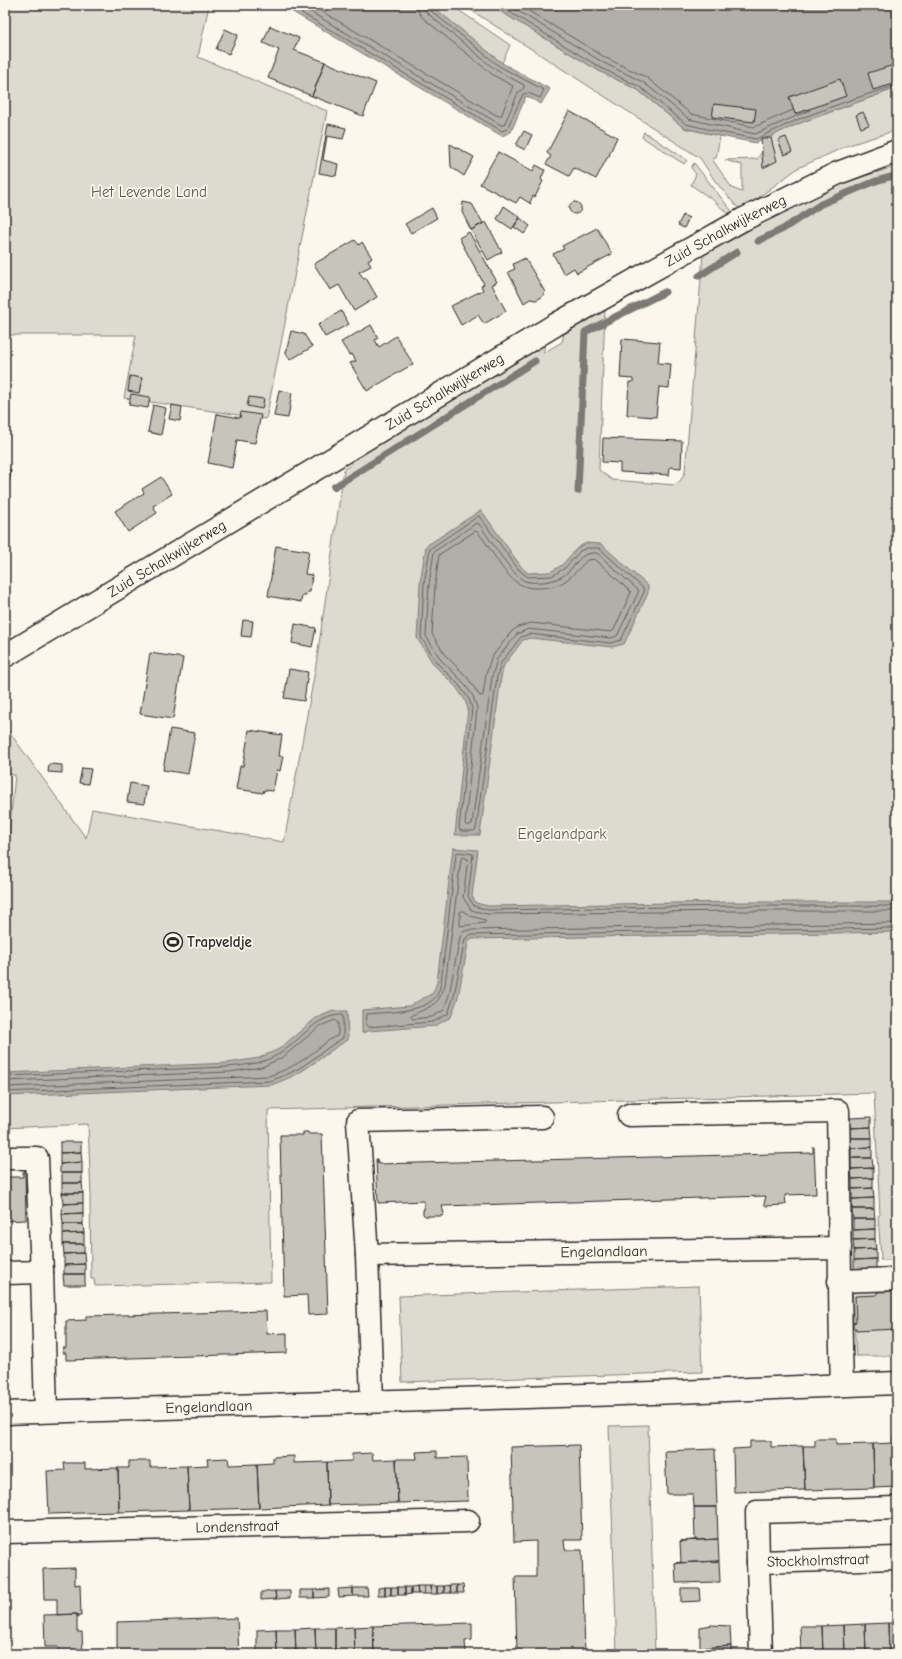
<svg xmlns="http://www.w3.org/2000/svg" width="902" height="1659" font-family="'Comic Neue',sans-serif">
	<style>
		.green { fill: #dddad0; stroke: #84827e }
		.water { fill: #b1afa7; stroke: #7b7a75 }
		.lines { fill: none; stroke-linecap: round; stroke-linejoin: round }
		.shore { stroke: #61605d; stroke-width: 1 }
		.stream { stroke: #7b7a75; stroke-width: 7 }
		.building { fill: #c7c4bc; stroke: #2b2b2b }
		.street-casing { stroke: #2b2b2b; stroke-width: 25 }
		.street { stroke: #fbf7ec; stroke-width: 22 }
		.labels { text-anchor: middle; stroke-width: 3.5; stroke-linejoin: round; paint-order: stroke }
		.park-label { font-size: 15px; fill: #585754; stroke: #fbf7ec }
		.street-label { font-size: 15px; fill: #2b2b2b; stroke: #fbf7ec }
		.poi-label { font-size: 15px; font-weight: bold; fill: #2b2b2b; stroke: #fbf7ec; text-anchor: start }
	</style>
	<rect width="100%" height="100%" fill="#fbf7ec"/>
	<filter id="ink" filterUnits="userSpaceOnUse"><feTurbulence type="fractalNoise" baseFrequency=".025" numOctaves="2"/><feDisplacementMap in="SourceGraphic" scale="8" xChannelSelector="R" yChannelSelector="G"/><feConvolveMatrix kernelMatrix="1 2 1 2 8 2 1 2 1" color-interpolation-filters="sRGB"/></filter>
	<g filter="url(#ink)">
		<path class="green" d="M5 5H209L198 57 327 111 266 419 124 398 136 335H5Z
			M430 5H451L510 45 502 63Z
			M463 5H490L599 71 638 90 684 128 720 136 716 158 712 159 732 188 742 192V165L725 160 757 159 774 134 800 123 897 88V130L849 145 798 168 743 209 737 207 715 181 700 158Z
			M644 132 687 160 684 164 642 137Z
			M694 163 734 214 727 213 713 200 691 185 696 174 691 168Z
			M897 166V1260H880L881 1258 878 1216 880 1215 874 1093 268 1110 271 1282 95 1286 94 1279H91L90 1196H91L88 1124 5 1128V875L15 775 5 774V726L86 838 92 809 284 842 316 665 344 469 351 465 352 460 545 345 543 353 562 342 564 333 605 310 599 470 612 480 675 485 681 480 685 472 703 255 791 207 846 182Z
			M699 1286 702 1372 402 1382 399 1296Z
			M897 1288V1356H856L852 1289Z
			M648 1425 655 1654H617L609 1426Z"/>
		<path class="water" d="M295 5H431L502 63 550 89 541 104 526 96 511 132 502 136 291 11Z
			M490 5H897V88L800 123 756 143 720 136 684 128 638 90 599 71Z
			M481 510 522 568 528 573 550 572 562 565 577 548 586 543 601 544 648 586V593L624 644 612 647 530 638 523 640 504 665 501 678 480 835H455L468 709 465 700 456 687 434 665 417 638 420 583 426 546Z
			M453 848 478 850 472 896 476 903 488 906 735 902H897V932L469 939 458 997 451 1017 435 1026 368 1031 362 1033V1010L409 1006 433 993 437 982Z
			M333 1011H347L348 1040C334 1047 324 1057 311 1065 299 1074 285 1080 271 1085L5 1096V1073L228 1063 259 1058 279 1049 316 1018Z"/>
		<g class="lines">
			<path class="shore" d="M298 5V11L502 131 507 129 523 94 528 93 540 98 544 90 499 66 430 10 428 5
				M303 5 304 8 501 125H504L518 93 524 88V85L496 70 427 13 423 5
				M311 5 498 116H501L513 86 493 75 423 18 419 13 417 5
				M498 5 601 68 640 87 686 124 720 132 756 139 799 119 853 99 897 85
				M508 5 604 63 643 82 689 119 755 134 810 110
				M519 5 606 58 646 77 691 114 754 127 793 110
				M479 516 519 570 528 577 552 576 565 568 580 551 587 548H599L643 588 644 592 621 640 611 643 529 634 521 637 501 663 497 677 476 829 474 831H461L459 828 472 708 469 699 459 685 437 663 421 637 424 584 430 549Z
				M477 523 479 524C488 536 512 576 525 581 530 583 537 582 543 582 553 581 563 578 570 570 579 560 582 552 597 553L639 591 617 636 611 638 528 629 517 634 497 659 492 677 472 824 467 826 465 824 477 708 473 696 463 682 441 660 426 636 429 584 434 552Z
				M476 531C480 534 483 539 486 543 500 563 511 590 539 588 564 587 570 578 587 560L595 559 631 592 614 630 611 632 531 623 518 627 512 631 491 658 486 675 483 695 480 696 467 677 446 656 432 634 435 585 439 555Z
				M897 906H735L488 910 474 906 468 896 473 854 458 852 456 854 441 983C440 986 439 992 437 995 426 1013 385 1012 367 1014L366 1025 368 1027 433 1022 448 1014 454 996 465 939 469 935 897 928
				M463 911 471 916 485 920V923L460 926V912Z
				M897 911H735L487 914 471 910 463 897 468 859 463 857 461 859 445 985C438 1006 431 1006 412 1015L411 1017 413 1019 432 1017 444 1010 449 995 460 937 463 932 468 930 897 923
				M5 1076 228 1067C247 1065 267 1063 282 1052 302 1039 316 1015 342 1015L343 1016V1038C331 1045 321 1053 310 1061 298 1070 284 1076 270 1081L5 1092
				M5 1081 229 1072 262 1067 283 1057 320 1026 335 1020 338 1022V1035C326 1041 317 1050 307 1057 295 1066 283 1071 269 1076L5 1087"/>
			<path class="stream" d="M758 241 783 229 821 204 876 181 897 175
				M699 276 737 252
				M334 487 535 361
				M578 491 585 332 665 292"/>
		</g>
		<path class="building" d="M270 26 299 38 294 50 325 62 312 96 268 78 279 50 263 43Z
			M225 29 238 35 229 54 216 49Z
			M325 62 376 83 363 116 312 96Z
			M897 64V83L873 90 868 73Z
			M840 79 846 96 795 114 789 97Z
			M714 104 756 109 754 122 712 117Z
			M569 111 617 137 609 155 610 156 607 158 596 179 574 168 569 176 546 164 551 156 547 153Z
			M863 112 869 125 861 128 856 115Z
			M328 124 346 128 343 139 327 136 323 160 338 164 336 176 319 173Z
			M524 131 532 135 525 150 516 145Z
			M786 137 792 152 784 155 778 140Z
			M761 138H771L777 161 763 168Z
			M450 144 474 157 464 176 451 167Z
			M498 152 533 171 536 165 545 170 541 179 543 181 535 197 533 196 530 202 531 204 520 197 516 203 480 184Z
			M569 208a6 6 0 1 1 12 0a6 6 0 1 1-12 0Z
			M463 202 472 204 483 223 471 230 462 212Z
			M504 206 520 217 512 229 497 219Z
			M432 208 437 218 411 233 405 224Z
			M683 215 689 218 684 228 678 225Z
			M520 218 530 226 524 234 514 227Z
			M486 222 502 252 488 260 471 230Z
			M597 228 612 254 577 273 574 268 564 274 553 254 564 249 562 246Z
			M469 232 497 282 492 285 506 311 484 324 478 315 461 325 451 306 483 290 481 286 484 284 459 238Z
			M355 240 359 245 362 242 372 258 368 260 371 266 359 272 364 279 366 278 377 297 354 311 339 285 330 290 314 264Z
			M525 258 545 292 542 297 536 300 530 299 524 303 508 272 515 269 513 264Z
			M341 311 349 324 325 337 318 325Z
			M371 325 378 338 375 340 379 347 396 336 413 364 367 391 350 363 356 361 352 354 349 355 341 342Z
			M291 331 304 334 312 347 290 360 286 353Z
			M622 339 660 342 658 363 671 364 669 388 659 387 656 417 627 415 629 382H633V379L620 378Z
			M130 376 142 378 139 393 128 391Z
			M279 390 292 393 288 418 274 416Z
			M131 394 150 397 148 408 129 405Z
			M249 397 264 399 262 409 247 406Z
			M153 405 166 408 161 435 148 432Z
			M172 405 182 407 180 421 169 419Z
			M241 412 261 415 255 443 237 440 232 468 208 463 217 414 240 418Z
			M603 438 682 441 681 468 670 467 669 475 620 472V463L602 462Z
			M5 469 11 470 5 509Z
			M161 477 172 494 153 506 157 513 128 532 115 511 144 493 142 489Z
			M276 546 309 551 305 574 312 575 310 592H307L306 595H302L301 602 268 596Z
			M243 620 253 621 251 637 241 636Z
			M295 624 316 628 312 647 292 643Z
			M150 653 183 658 173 719 140 714Z
			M289 669 308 672 304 701 284 698Z
			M170 729 195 733 188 774 163 770Z
			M249 730 282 735 279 756H283L280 771 277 770 273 791 264 790 263 793 236 789 240 766H243Z
			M49 764 62 765V773L48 772Z
			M82 768 91 769 88 784 79 783Z
			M130 783 147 786 144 804 127 802Z
			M871 1117V1127L850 1128V1118Z
			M871 1127 872 1138H850V1128Z
			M303 1132H308L309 1134H322L328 1314 308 1315 307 1295 284 1296 280 1135H303Z
			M850 1138H872V1147L851 1148Z
			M60 1142H81V1152L60 1153Z
			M813 1147H814L816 1194 785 1195 786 1204 785 1203 784 1205 766 1206 764 1204 766 1196 442 1206 444 1214 442 1216H425L423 1214V1210H424V1201L378 1203 376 1159H377L378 1164 813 1153Z
			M872 1147V1158H851V1148Z
			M81 1152 82 1162 60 1164V1153Z
			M851 1158H872L873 1168 851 1169Z
			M82 1162V1173H60V1164Z
			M873 1168V1178L852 1179 851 1169Z
			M25 1171 26 1220 5 1221V1177H23V1172Z
			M62 1173H82V1183H62Z
			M873 1178V1188L852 1189V1179Z
			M62 1183H82L83 1193H62Z
			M873 1188 874 1198 852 1199V1189Z
			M62 1193H83V1203L63 1204Z
			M874 1198V1209H852V1199Z
			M83 1203V1213L62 1214 63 1204Z
			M852 1209H874L875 1219H853Z
			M83 1213V1224H63L62 1214Z
			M853 1219H875V1229L853 1230Z
			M63 1224H83L84 1233 63 1234Z
			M875 1229V1239L853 1240V1230Z
			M84 1233V1244H63V1234Z
			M875 1239 876 1249 854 1250 853 1240Z
			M63 1244H84V1253L64 1254Z
			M876 1249V1259L854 1260V1250Z
			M84 1253 85 1264 64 1265V1254Z
			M876 1259V1271H854V1260Z
			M85 1264V1274H64V1265Z
			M63 1274H85V1285H64Z
			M897 1291V1329L856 1331V1328H853V1323L856 1322 855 1296 877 1295V1292Z
			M266 1311 267 1334 287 1333V1353L68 1360H66V1353H63V1348H66V1321L86 1320V1316Z
			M893 1437H897V1487L874 1488 873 1444 894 1443Z
			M815 1439H836V1445L873 1444 874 1488 805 1490 803 1446H815Z
			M750 1441H771V1447L803 1446 805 1490 734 1492 733 1449 750 1448Z
			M579 1445 582 1540H564L565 1550H582L585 1654H517L515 1577H536V1541L514 1542 511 1447Z
			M715 1449 717 1507H694L693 1494H667L665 1451Z
			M437 1451V1458L467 1457 468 1501 398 1503 396 1459H417L416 1452Z
			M372 1453 373 1460 396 1459 398 1503 328 1505 327 1462 352 1461V1454Z
			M294 1456V1463L327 1462 328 1505 259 1508 257 1464 273 1463V1457Z
			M228 1458 229 1465 257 1464 259 1508 189 1510 187 1466 208 1465 207 1459Z
			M129 1461H150V1467L187 1466 189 1510 119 1512 118 1468H129Z
			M64 1463H85V1469L118 1468 119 1512 49 1514 47 1471 65 1470Z
			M694 1507H717L718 1539 680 1541 695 1540Z
			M718 1539 719 1561 675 1563 681 1562 680 1541Z
			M719 1561 720 1582 676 1583 675 1563Z
			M75 1568V1585L80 1584 81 1616H77V1614L57 1615V1599H44L43 1569Z
			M450 1585H457V1593H451Z
			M450 1585 451 1593H444V1586Z
			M457 1585H463L464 1593H457Z
			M417 1586 418 1594H411V1587Z
			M417 1586H424V1594H418Z
			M424 1586H430L431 1594H424Z
			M430 1586H437V1594H431Z
			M437 1586H444V1593L437 1594Z
			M385 1587H391V1595H385Z
			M385 1587V1595H378V1588Z
			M391 1587H398V1595H391Z
			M398 1587H405V1595H398Z
			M405 1587H411V1594L405 1595Z
			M353 1588V1596L339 1597 338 1589Z
			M353 1588H367L368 1596H353Z
			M681 1588H699L700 1601 681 1602Z
			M329 1589V1597L314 1598V1590Z
			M300 1590H314V1598H300Z
			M275 1591H290V1598L276 1599Z
			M275 1591 276 1599 261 1600V1592Z
			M77 1614V1632H82L83 1654H58V1647H45L44 1615Z
			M237 1618 239 1654H117V1622Z
			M472 1623V1640L465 1641 466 1654H374L373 1626Z
			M888 1623 889 1654H866L865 1624Z
			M888 1623H897V1653L889 1654Z
			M865 1624 866 1654H845L844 1625Z
			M712 1625 730 1626 731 1646 700 1648V1627Z
			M844 1625 845 1654H823L822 1626Z
			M373 1626 374 1654H355L354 1627Z
			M800 1626H822L823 1654H801Z
			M354 1627 355 1654H335V1628Z
			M315 1628H335V1654H316Z
			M315 1628 316 1654H296L295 1629Z
			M276 1629 277 1654H257V1630Z
			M276 1629H295L296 1654H277Z
			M731 1646V1654H701L700 1648Z"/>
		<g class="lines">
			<g class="street-casing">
				<g id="street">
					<path id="s1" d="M5 656 555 325 742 220 838 173 897 151"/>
					<path d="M629 1115 838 1111C840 1202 839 1293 842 1385"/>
					<path d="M5 1158H37L42 1272 46 1411"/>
					<path id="s2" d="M367 1255 840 1248"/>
					<path d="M5 1273 42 1272"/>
					<path d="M839 1281 897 1279"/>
					<path d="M372 1401 367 1255 358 1121 542 1117"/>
					<path id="s3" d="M5 1413 653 1393 897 1383"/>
					<path id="s4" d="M5 1532 468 1521"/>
					<path d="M758 1562 757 1512 897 1508"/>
					<path id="s5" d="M761 1654 758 1562 897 1558"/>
				</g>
			</g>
			<use href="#street" class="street"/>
		</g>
	</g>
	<defs>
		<g id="stadium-ring" transform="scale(1)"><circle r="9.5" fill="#fbf7ec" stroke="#2b2b2b" stroke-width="1.5"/><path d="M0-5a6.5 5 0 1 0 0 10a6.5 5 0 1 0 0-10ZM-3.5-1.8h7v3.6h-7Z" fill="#2b2b2b"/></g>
	</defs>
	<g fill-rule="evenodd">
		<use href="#stadium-ring" x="173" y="942"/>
	</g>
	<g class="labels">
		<g class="park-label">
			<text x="149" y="197">Het Levende Land</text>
			<text x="562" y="839">Engelandpark</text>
		</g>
		<g class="street-label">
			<text dy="5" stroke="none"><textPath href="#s1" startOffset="837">Zuid Schalkwijkerweg</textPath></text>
			<text dy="5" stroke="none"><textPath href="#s1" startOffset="513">Zuid Schalkwijkerweg</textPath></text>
			<text dy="5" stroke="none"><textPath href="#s1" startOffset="189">Zuid Schalkwijkerweg</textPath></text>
			<text dy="5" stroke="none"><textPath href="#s2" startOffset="237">Engelandlaan</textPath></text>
			<text dy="5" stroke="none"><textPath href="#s3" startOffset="204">Engelandlaan</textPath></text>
			<text dy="5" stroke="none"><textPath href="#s4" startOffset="232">Londenstraat</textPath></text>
			<text dy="5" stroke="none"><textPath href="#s5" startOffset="152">Stockholmstraat</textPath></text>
		</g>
		<g class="poi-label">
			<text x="187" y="947">Trapveldje</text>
		</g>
	</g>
	<rect width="902" height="1659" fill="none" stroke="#fbf7ec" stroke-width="20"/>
	<rect x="10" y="10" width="882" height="1639" fill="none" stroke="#2b2b2b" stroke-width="1.5" filter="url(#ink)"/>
</svg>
